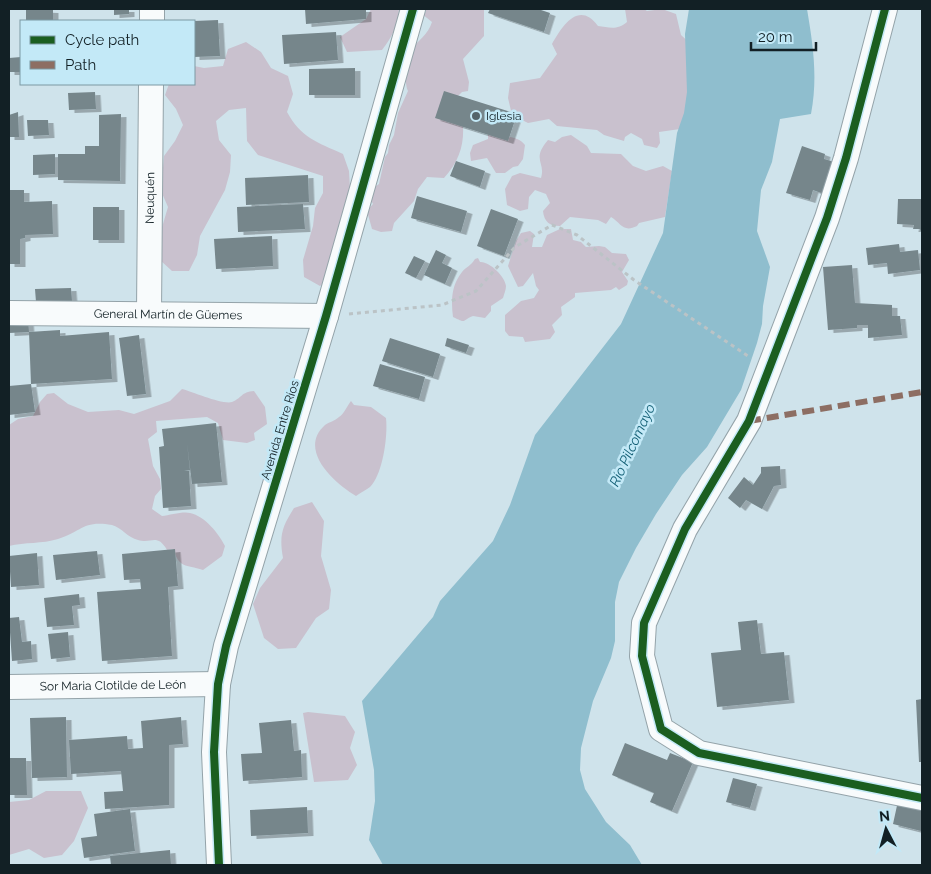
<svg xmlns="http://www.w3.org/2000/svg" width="931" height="874" font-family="Raleway,sans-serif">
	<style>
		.green { fill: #c9c1ce }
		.water { fill: #8fbece }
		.building { fill: #76868b; filter: url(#shadow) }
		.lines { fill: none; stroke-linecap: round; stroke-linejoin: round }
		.minor-casing { stroke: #94a3a9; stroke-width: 26 }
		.path { stroke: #bbc3c6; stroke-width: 3; stroke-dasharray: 4 4; stroke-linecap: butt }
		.minor { stroke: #f8fbfc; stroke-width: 24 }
		.quiet { stroke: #8d6e63; stroke-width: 6; stroke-dasharray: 12 6; stroke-linecap: butt }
		.cycleway-casing { stroke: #c3e9f7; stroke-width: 11 }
		.cycleway { stroke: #1b5e20; stroke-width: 8 }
		.poi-dot { fill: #54646a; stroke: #c3e9f7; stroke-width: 2 }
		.labels { text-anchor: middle; stroke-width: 5; stroke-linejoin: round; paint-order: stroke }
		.poi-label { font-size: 12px; fill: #122025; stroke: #c3e9f7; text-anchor: start }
		.street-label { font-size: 12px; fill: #122025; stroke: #c3e9f7 }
		.water-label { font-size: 14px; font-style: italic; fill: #135f75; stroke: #c3e9f7 }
	</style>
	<defs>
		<filter id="shadow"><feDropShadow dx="5.5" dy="3" stdDeviation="0" flood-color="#0004"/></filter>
	</defs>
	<rect width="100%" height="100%" fill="#cfe3eb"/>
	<path class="green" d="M371 9H399C398 26 392 37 382 50L347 52 340 37 366 19Z
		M426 9H484V36L463 59 469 82 468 91 462 92 458 96C466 128 467 153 444 178L427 177 418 189 414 201 394 223 392 231 381 232 372 229 367 211 373 204 370 198 372 189 379 184 385 157 388 153 389 145 394 135 398 113 408 91C404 83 405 57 411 50 418 40 428 35 432 22L422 14 426 12Z
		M625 9H644L647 11 662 9 676 14 681 35 693 46 687 128 659 132 660 143 657 148 644 145 642 139 631 133 625 137 624 141 604 135 597 130 557 126 549 119 528 123 512 115 508 98 510 83 540 78 557 54 552 44C562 26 579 0 598 26 608 27 617 31 627 22Z
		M246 42 261 52 271 68 288 76 293 94 287 112C301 138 317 142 343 154L349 171 351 206 334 274 320 286 304 277 303 260 313 226 315 208 323 193V176L258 155 247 141 246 108 229 110 216 121 219 140 231 155 230 172 225 190 200 236 197 255 189 271H172L160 260 158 241 168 207 161 191 164 156 175 141 183 125 176 109 165 95 169 84H194V66L204 68 223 66 228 49Z
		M494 133C505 138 517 135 525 145L523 159 518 166 513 167 505 173H496L487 158 471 161 470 153 473 145 488 139V135Z
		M571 135 587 146 591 153 621 154 633 166 646 171 663 166 672 171 665 217 639 223 637 226C623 233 621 223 611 217L606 224 598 220 570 217 560 226C550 226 544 222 543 211L550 203 546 194 535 190 529 197 528 209 520 211 507 205 505 189 512 176 520 173 541 178C546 162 531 160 548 140L555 142 562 137Z
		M560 229H571L573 240 581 242 586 247 599 246 605 247 612 253 626 254 629 260 622 272 628 281 627 285 619 290 616 287 611 290 575 293V297L561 307 562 315 552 325 555 332 550 339 525 342 523 337 509 336 505 331V315L521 301 534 298 539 290 536 286 533 273 523 286 518 287 508 266 516 241 521 233 530 231 534 234 532 247H542L547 235Z
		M478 258 480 262C489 261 505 276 506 286 506 290 504 294 503 298L491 306V311L485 318 473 316C460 321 468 324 453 317 451 301 451 286 462 272 466 267 471 266 475 259Z
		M182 389C193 392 223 405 232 402 242 398 241 392 254 391L265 407 267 424 254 433 255 440 247 443 223 440 218 423 207 417 156 421 157 432 148 439 153 466 160 479 161 489 155 496 152 509 162 516C170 515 183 511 190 513 205 516 219 534 225 546L222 556 203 570C185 564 180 569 173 549L167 550C157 533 152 544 138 540 128 538 121 527 112 525 82 520 82 532 58 539 42 544 25 542 9 546V425L18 419 33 416 40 402 47 394 54 393 68 404 88 412 119 410 134 414 170 401Z
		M351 401 354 405 371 407 386 418C388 435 383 474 370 487 366 490 360 493 356 496 335 484 297 450 325 425 329 422 335 421 339 417 344 414 347 406 351 401Z
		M312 502 324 521 321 556 331 590 329 609 316 618 296 648 278 649 264 638 253 604 260 588 283 558C279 535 282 527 294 508Z
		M308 712 345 716 355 732 350 748 357 765 348 780 314 782 303 713Z
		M46 791H81L88 808 74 841 62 855 44 858 29 849 9 855V802L29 800Z"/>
	<path class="water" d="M689 9H807C813 45 818 77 811 114L780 119 772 162 761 190 757 231 770 267 763 306 762 324 757 343 741 390 707 447 682 475 656 514 636 548 619 582 615 602V641L611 658 593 701 581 748 580 770 585 789 606 822 630 845 642 865H383L369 840 375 801 374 770 362 701 433 617 440 601 493 541 510 505 535 435 621 324 663 233 677 133 684 113 687 92 685 34Z"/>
	<path class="building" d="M26 9 53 10V21H26Z
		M114 9H129V14L114 15Z
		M305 9H366V19L306 24Z
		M490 9H538L550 13 544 32 488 13Z
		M218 20 220 56 194 57V21Z
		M336 32 338 60 284 64 282 35Z
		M21 57V72H9V58Z
		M355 68V95H309V69Z
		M444 91 517 114 508 141 435 118Z
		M95 92 96 109 69 110 68 93Z
		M18 112 19 137H9V115Z
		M121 114 120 181 58 180V154H85V146H99V115Z
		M27 120H48L49 135 28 136Z
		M802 146 825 154 824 159 838 163 827 195 813 190 810 200 786 193Z
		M55 154V174L33 175V155Z
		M456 161 485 171 480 187 450 176Z
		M308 175 309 202 246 205 245 178Z
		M9 190H24V202L52 201 53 234 25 235V238L20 239V264H9Z
		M417 196 467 211 461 232 411 218Z
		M898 199H922V235L920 229H913L914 225 897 224Z
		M303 204 305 229 238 232 237 207Z
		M93 207H119V240H93Z
		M491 209 518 219 504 256 477 246Z
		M272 236 273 266 216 269 214 239Z
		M899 244 900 252 918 250 920 270 888 274 887 263 868 265 866 248Z
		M436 250 446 255 442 263 452 268 445 284 424 275Z
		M414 256 425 261 416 278 405 273Z
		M852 265 855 303 892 305V316H900L902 335 868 338V325H857V328L828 330 823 267Z
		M71 288 72 301 36 302 35 289Z
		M28 318 29 332 9 333V320Z
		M60 330V336L109 332 112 379 31 384 29 332Z
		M139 335 146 394 127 396 119 338Z
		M390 338 440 354 433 377 382 361Z
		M447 338 469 345 466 353 445 346Z
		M380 364 425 377 419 399 373 386Z
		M31 384 35 412 9 415V386Z
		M216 423 222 482 192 484 187 443 190 470 184 471H189L191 506 163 508 159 447 164 446 162 429Z
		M780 466 781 485 774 486 762 509 746 500 740 508 728 498 744 477 753 485 761 473V467Z
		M175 549 178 586 168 587 172 656 102 661 97 592 141 589 140 579 124 580 122 554Z
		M97 551 100 575 56 580 53 555Z
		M37 553 39 585 11 587 9 556Z
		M79 594 80 605 72 606 74 625 47 627 44 598Z
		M19 617 22 642 31 641 32 659 12 661 9 618Z
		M757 620 761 654 784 652 789 700 717 707 711 653 741 650 738 622Z
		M68 632 70 657 51 659 48 634Z
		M922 699V762H919L916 700Z
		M66 717 67 777 32 778 30 718Z
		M181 717 183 744 169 745V805L105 809 104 792 123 791 121 771 71 774 69 740 127 736 128 749 143 748 141 721Z
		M291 720 294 751 301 750 302 777 243 781 241 754 262 753 259 723Z
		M625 743 667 760 670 753 693 762 672 811 650 802 654 793 612 775Z
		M9 758H26L27 795H9Z
		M733 778 757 784 750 808 726 802Z
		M898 801 922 806 921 831 893 824Z
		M307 807 308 833 251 836 250 810Z
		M130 809 135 851 84 858 81 838 97 836 94 814Z
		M170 850 171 865H111L110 856Z"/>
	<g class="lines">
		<g class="minor-casing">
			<g id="minor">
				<path d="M885 9 846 158 827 218 749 421 685 529 644 623 642 656 661 729 699 753 922 798"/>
				<path d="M152 21V9"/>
				<path id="s1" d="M149 312 151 84"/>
				<path id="s2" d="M9 313 326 316"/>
				<path id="s3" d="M9 687 218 684"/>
				<path d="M219 865 214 752 218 684 226 646 326 316 413 9"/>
			</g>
		</g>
		<path class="path" d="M349 314 442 305 476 291 515 247 552 225 577 235 634 280 751 358"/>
		<use href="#minor" class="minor"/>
		<path class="quiet" d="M749 421 922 392"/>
		<g class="cycleway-casing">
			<path id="cycleway" d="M885 9 846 158 827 218 749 421 685 529 644 623 642 656 661 729 699 753 922 798
				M219 865 214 752 218 684 226 646 326 316 413 9"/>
		</g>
		<use href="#cycleway" class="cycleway"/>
	</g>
	<circle class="poi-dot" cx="476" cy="116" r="5"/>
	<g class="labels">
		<g class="poi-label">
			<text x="486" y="120">Iglesia</text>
		</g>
		<g class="street-label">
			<text dy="4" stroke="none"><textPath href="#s1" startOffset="114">Neuquén</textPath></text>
			<text dy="4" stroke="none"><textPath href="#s2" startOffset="159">General Martín de Güemes</textPath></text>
			<text transform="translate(280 430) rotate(-73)" y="4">Avenida Entre Ríos</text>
			<text dy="4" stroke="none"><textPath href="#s3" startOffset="104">Sor Maria Clotilde de León</textPath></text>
		</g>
		<g class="water-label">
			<text transform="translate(632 445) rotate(-65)" y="5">Río Pilcomayo</text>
		</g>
	</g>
	<rect width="931" height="874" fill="none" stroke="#122025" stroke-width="20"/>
	<rect x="20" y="20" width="175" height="65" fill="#c3e9f7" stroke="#7c99a3"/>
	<rect x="30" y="36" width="25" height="8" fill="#1b5e20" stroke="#7c99a3"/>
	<text x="65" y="45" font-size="15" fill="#122025">Cycle path</text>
	<rect x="30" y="61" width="25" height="8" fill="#8d6e63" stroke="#7c99a3"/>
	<text x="65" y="70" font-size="15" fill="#122025">Path</text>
	<g transform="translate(886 829) rotate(354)" stroke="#c3e9f7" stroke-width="4" paint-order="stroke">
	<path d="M0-4L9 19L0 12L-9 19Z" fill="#122025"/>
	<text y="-8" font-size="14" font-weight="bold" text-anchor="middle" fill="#122025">N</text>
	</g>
	<path d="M751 42v8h65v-8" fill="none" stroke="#122025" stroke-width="2.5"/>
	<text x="758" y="42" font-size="15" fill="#122025" stroke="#c3e9f7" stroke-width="4" paint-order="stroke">20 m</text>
</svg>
